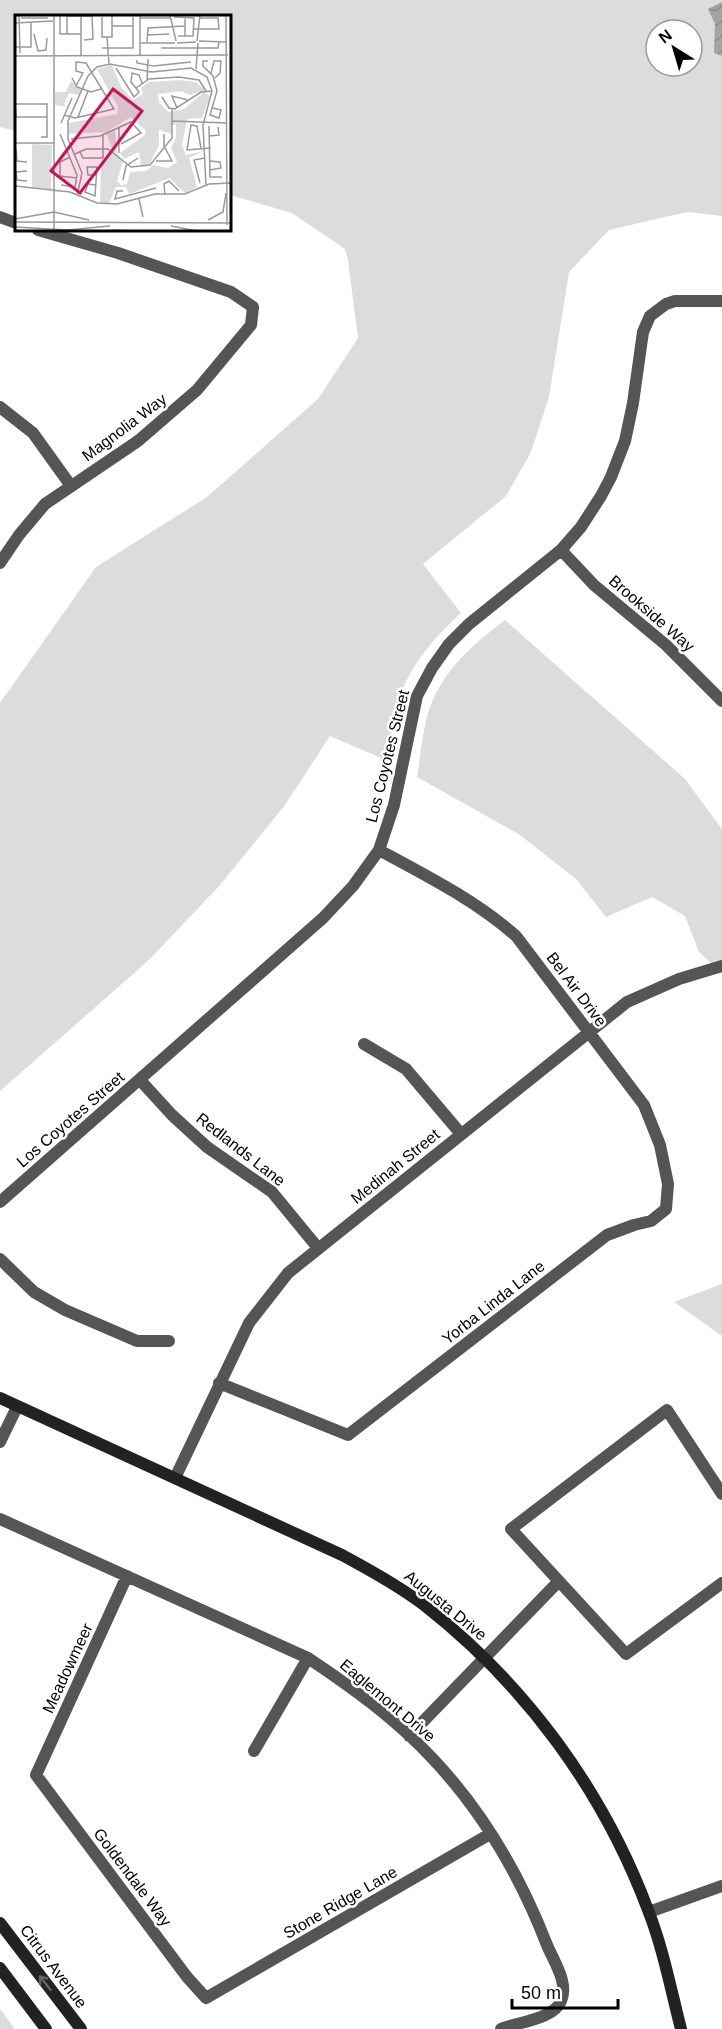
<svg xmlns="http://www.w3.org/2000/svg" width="722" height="2029" font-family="Helvetica,sans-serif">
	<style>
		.green { fill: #dcdcdc; fill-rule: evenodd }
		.water { fill: url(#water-waves) }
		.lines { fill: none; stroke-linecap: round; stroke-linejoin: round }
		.street { stroke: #555; stroke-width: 12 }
		.secondary { stroke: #222; stroke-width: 12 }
		.oneway { stroke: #646464 }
		.labels { text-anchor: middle; stroke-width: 5; stroke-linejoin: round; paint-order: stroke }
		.street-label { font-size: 16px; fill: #000; stroke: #fff }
		.inset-road { fill: none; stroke: #999; stroke-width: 1.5 }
		.view { fill: #c2185b; fill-opacity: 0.15; stroke: #c2185b; stroke-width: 3 }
		.inset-edge { fill: none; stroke: #000; stroke-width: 3 }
	</style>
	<defs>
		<pattern id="water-waves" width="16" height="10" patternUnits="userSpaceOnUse" patternTransform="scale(1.5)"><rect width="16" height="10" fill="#a3a3a3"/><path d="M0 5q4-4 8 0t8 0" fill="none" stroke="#8b8b8b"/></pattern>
	</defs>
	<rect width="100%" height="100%" fill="#fff"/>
	<path class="green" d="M0 0H722V216L687 212 609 230 569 272 549 397 531 452 506 496 423 564 461 613C435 637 409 666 399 700 393 719 391 740 386 760L330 736 285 805 220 885 149 960 0 1091V703L96 567 207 497 318 399 358 338 348 260 345 249 292 213 230 195V16H16V131L0 127ZM656 30H692V66H656Z
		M505 620 685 779 722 829V973L699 952 685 916 652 897 606 917 576 879 520 835 417 777C420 760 421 743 425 726 434 678 468 648 505 620Z
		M722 1284V1336L674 1302Z
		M0 2009 15 2029H0Z"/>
	<path class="water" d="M722 2V56L714 53 715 24 708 9Z"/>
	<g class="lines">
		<path class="street" d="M0 217 16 223
			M0 407 33 433 71 486
			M561 550 594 585 666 645 722 701
			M0 563 19 535 45 504 138 441 197 390 251 325 253 307 231 292 118 253 38 230
			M364 1044 406 1069 461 1134
			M140 1080 172 1115 207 1147 272 1192 318 1248
			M0 1202 323 918 353 886 379 850 394 805 417 696 432 668 449 644 469 624 561 550 581 527 601 496 611 477 625 441 633 403 643 332 650 316 666 304 675 301H722
			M0 1259 34 1292 65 1310 137 1341H169
			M219 1383 348 1435 607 1235 634 1225 651 1221 666 1209 668 1184 660 1145 644 1105 516 936C475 900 427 876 379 850
			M0 1442 17 1407
			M175 1478 249 1323 288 1273 627 1002 679 979 722 966
			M722 1494 667 1410 511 1529 626 1654 722 1583
			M0 1519 308 1658C353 1688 397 1720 433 1759 483 1812 521 1878 547 1945 554 1962 569 1983 561 2001 554 2019 518 2022 501 2029
			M127 1576 36 1775 187 1977 206 1998 490 1834
			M409 1736 559 1581
			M254 1751 308 1658
			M649 1912 722 1886"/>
		<path class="secondary" d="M0 1398 342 1555C370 1570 399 1586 424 1605 525 1684 603 1790 648 1910 663 1948 671 1990 681 2029
			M0 1923 81 2029
			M0 1968 46 2029"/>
	</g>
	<defs><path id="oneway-shaft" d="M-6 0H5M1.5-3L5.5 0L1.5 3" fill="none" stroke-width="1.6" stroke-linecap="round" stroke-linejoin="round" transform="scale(1.5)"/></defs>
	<use class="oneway" href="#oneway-shaft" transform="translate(45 1983) rotate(-128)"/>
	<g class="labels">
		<g class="street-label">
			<text transform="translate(124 427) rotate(-37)" y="6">Magnolia Way</text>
			<text transform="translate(652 613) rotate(41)" y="6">Brookside Way</text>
			<text transform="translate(387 756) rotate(-76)" y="6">Los Coyotes Street</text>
			<text transform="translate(577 989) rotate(53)" y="6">Bel Air Drive</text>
			<text transform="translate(70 1119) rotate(-41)" y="6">Los Coyotes Street</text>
			<text transform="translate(241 1149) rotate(38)" y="6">Redlands Lane</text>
			<text transform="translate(395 1166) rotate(-39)" y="6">Medinah Street</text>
			<text transform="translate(493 1302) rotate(-38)" y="6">Yorba Linda Lane</text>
			<text transform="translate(446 1605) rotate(39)" y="6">Augusta Drive</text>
			<text transform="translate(67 1668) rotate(-65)" y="6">Meadowmeer</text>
			<text transform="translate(388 1700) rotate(40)" y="6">Eaglemont Drive</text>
			<text transform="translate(133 1877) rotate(53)" y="6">Goldendale Way</text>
			<text transform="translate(340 1902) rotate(-30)" y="6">Stone Ridge Lane</text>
			<text transform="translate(54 1966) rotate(53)" y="6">Citrus Avenue</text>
		</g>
	</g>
	<g transform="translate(15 15)">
		<rect width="216" height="216" fill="#fff"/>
		<path d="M97 50 106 72 118 85 128 79 126 73 134 67 164 65 181 67 190 75 175 80 166 76 143 79 144 87 153 97 169 94 189 77 195 81 187 103 172 104 167 131 171 140 189 136 174 143 182 172 170 178 155 163 114 179 111 172H101L94 188H85L86 147 89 148 98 136 91 118 100 115 102 138 108 146 102 166 106 170 112 169 115 157 131 156 138 150 153 153 162 147 156 133 161 123V109L156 110V119L144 115V130L134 150 126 151 124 137 109 144 105 138 130 120V115L116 102 91 117 53 119 54 108 102 99 103 92 82 54ZM56 66 66 74 64 80 54 78 49 89 52 92 40 90V77H51ZM17 129 37 130 36 174 17 173Z" fill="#dcdcdc"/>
		<path class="inset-road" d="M4 0 5 38M39 0V216M125 0V41M155 0 161 26M211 0 212 210M45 1V19H66M66 1V41M87 2V22H97V0M159 2 179 3 178 21H163M170 2V21M6 3H33M125 3H155M0 8 38 6M97 11H118M179 14H204L203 3H185M19 19 23 36 31 35 32 23M52 19V1H77L78 24 69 25M132 20 154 19M92 22 94 49M182 26 185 0M184 26 211 27M132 27 133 13 170 11M126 28H160M162 28 181 27M1 32H16V7M87 33H118V2M146 33H203L204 26M0 41 213 40M122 45V48L138 51 176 47M193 46H188V51L198 61 202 76 195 100 204 103 206 95 198 93M101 53 119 82 124 77 116 67 117 58 124 60 127 68M181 54 183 28M196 58 199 46H206L205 58 200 63M57 63 62 72 76 77 86 74M132 65 133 44M121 73 134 64 164 62 184 65 191 76M147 82 154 93 160 94 186 77 197 76M162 93 157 81 173 85M49 100 60 103 99 94 71 48 61 47V56L68 58 61 71M63 102 73 76M157 106 212 108M46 108 57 83M194 111 195 162H207M45 119 62 160 60 172 46 170M194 121 204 120 203 112M26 122H32V89H0L1 102H32M56 124 85 121 116 107 126 118 106 129M0 128H39M186 133 182 111 176 110 172 135 196 133M1 134 2 146 12 147M65 137 68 143H88V120M104 138V113M60 139 71 134H93L116 152 135 150 157 123V94M55 142 45 147V161L62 163M141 146H157L149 131V119M195 155 206 153 205 147 195 146M108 165 111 151 123 143M12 166 2 165 1 157 12 156M185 168 179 145 190 143M81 170 73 169 70 177 80 181 82 152H72L73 160H82M0 171 55 177 82 188 102 189 140 179H170L194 169 216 168M108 176H102L100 184 141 173M150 180 149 169 154 166 164 176M62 181 67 158 53 124V106L73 61 82 52 95 49 137 57 176 53 192 62 197 76 188 110 191 171M124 184 128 202M0 204 39 197 74 205M193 205 208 197 211 178M0 207 216 208M156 211 182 216M0 212 52 215 95 211M85 216 106 215"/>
		<path class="view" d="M98 74 127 96 65 178 36 156Z"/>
		<rect width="216" height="216" class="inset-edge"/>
	</g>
	<g transform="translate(674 48) rotate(323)"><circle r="28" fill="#ffffff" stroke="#999999" stroke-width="1.5"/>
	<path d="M0-4.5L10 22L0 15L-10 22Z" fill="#000000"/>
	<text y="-9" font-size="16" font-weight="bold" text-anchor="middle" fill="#000000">N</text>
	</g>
	<path d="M512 1999v9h106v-9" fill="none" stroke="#000000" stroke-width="3"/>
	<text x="521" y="1999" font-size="18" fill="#000000" stroke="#ffffff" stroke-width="4.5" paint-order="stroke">50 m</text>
</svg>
